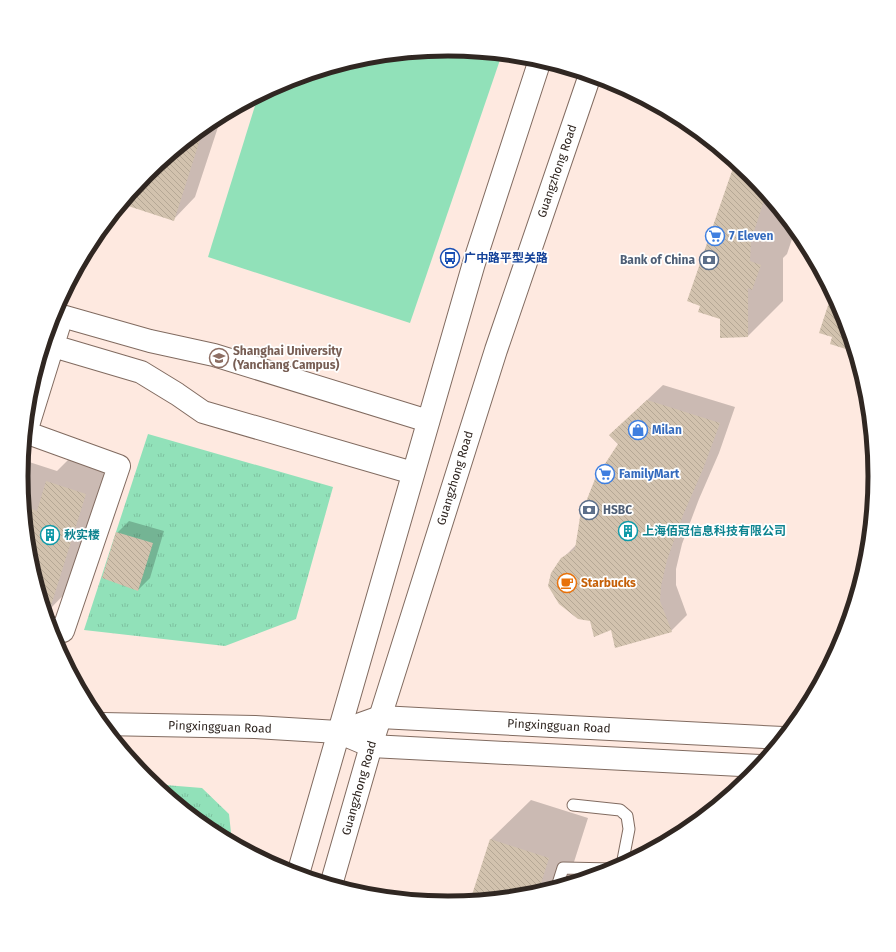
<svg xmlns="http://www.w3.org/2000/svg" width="896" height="952" font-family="'Fira Sans','Noto Sans SC',sans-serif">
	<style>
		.park { fill: url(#park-tufts) }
		.pitch { fill: #91e1b9 }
		.shadow { fill: #0003 }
		.building { fill: url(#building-back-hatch) }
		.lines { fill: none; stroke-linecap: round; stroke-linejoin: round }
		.lane-casing { stroke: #816b60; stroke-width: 13 }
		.street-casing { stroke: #816b60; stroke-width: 24 }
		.secondary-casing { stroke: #816b60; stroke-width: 24 }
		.primary-casing { stroke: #816b60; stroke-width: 24 }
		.lane { stroke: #fff; stroke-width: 11 }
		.street { stroke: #fff; stroke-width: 22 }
		.secondary { stroke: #fff; stroke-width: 22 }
		.primary { stroke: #fff; stroke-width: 22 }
		.labels { text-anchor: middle; stroke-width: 3.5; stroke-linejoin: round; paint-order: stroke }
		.street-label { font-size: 12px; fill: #302722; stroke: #fff }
		.shop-label { font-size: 12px; font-weight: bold; fill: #366cbe; stroke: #fff; text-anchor: start }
		.transit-label { font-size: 12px; font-weight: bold; fill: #164399; stroke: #fff; text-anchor: start }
		.service-label { font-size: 12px; font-weight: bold; fill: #4e5e75; stroke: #fff; text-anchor: end }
		.education-label { font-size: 12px; font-weight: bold; fill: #785e54; stroke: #fff; text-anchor: start }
		.culture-label { font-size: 12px; font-weight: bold; fill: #0d838f; stroke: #fff; text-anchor: start }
		.food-label { font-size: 12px; font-weight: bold; fill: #c56008; stroke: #fff; text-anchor: start }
		.rim { fill: none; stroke: #302722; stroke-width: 5 }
	</style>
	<defs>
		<pattern id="park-tufts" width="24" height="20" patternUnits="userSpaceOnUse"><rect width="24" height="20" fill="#91e1b9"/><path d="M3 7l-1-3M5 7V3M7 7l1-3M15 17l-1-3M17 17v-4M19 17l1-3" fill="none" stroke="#7dc19f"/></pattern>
		<pattern id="building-back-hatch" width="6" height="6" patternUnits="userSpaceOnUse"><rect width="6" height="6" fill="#d2c2ae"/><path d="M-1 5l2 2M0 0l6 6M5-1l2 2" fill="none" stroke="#b5a795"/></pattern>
	</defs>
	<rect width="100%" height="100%" fill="#fee9e0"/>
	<path class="park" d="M148 434 333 487 296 619 225 646 84 630Z
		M153 784 202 788 229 814 232 842 211 831Z"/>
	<path class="pitch" d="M448 49 502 54 410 323 208 257 258 96 285 81 365 57Z"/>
	<path class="shadow" d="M222 115 195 197 173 220 122 203 146 174 211 121Z
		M750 174 785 217V226L795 230 787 254 783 258V301L748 336 721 337Z
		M663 385 735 407 719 453 699 499 682 544 676 569V585L687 615 671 631 612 629 591 620 562 559 577 544 619 444 626 420Z
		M82 446 121 459 83 575 49 610 44 609 29 559 21 476 23 460 57 471Z
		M129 521 164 531 150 578 138 590 117 533Z
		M531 800 588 818 567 884 531 895 472 901 491 839Z"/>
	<path class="building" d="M204 127 174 221 122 204 146 174Z
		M732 159 750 174 766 194 751 241 750 261 761 265 752 290 748 288V337L720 338V319L698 312 700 306 687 301 732 171Z
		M832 293 843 313 860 369H852V351L830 344 832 337 819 333Z
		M647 400 720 423 703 469 683 515 667 560 661 586 660 601 672 632 615 648 611 630 594 637 590 621 578 619 559 604 548 586 551 573 561 558 575 549 580 517 595 479 618 444 609 435Z
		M46 481 86 494 49 612 45 610 29 559 24 506 37 511Z
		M116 532 153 543 138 591 102 578Z
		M490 839 549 858 538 893 531 895 470 901Z"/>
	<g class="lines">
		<g class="lane-casing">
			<path id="lane" d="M573 805 620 810 627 816 629 829 622 865
				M557 887 563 868 615 869"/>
		</g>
		<g class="street-casing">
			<path id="street" d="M53 346 141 372 177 394 203 412 413 473
				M25 432 119 466 63 631 50 628
				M26 432 62 316 150 341 214 355 428 421"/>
		</g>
		<g class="secondary-casing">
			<path id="secondary" d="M102 724 255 727 338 732 371 746 760 766
				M338 732 380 717 783 738"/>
		</g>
		<g class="primary-casing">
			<path id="primary" d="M298 874 474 263 540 60
				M331 885 371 746 496 350 590 75"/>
		</g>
		<use href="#lane" class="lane"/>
		<use href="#street" class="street"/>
		<use href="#secondary" class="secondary"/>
		<use href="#primary" class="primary"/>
	</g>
	<defs>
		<g id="supermarket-ring" transform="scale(1)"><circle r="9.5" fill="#fff" stroke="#3f7fe0" stroke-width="1.5"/><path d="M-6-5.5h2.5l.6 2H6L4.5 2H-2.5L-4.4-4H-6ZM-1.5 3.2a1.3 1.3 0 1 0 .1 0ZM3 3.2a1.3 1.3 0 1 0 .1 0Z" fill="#3f7fe0"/></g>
		<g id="bus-ring" transform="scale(1)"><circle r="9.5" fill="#fff" stroke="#1a4fb4" stroke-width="1.5"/><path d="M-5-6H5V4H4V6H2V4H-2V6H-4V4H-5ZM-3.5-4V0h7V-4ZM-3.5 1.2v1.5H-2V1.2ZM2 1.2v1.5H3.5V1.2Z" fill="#1a4fb4"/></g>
		<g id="bank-ring" transform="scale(1)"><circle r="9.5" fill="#fff" stroke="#5c6f8a" stroke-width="1.5"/><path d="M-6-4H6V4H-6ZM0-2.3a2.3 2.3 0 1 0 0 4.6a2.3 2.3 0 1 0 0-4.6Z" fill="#5c6f8a"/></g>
		<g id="university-ring" transform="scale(1)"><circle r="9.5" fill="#fff" stroke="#8d6e63" stroke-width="1.5"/><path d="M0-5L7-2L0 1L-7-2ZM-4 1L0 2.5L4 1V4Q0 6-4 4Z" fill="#8d6e63"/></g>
		<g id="shop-ring" transform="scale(1)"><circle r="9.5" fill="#fff" stroke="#3f7fe0" stroke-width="1.5"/><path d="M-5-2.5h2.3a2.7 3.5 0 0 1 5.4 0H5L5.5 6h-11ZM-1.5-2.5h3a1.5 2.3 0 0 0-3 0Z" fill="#3f7fe0"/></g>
		<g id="building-ring" transform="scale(1)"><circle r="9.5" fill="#fff" stroke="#0f9aa8" stroke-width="1.5"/><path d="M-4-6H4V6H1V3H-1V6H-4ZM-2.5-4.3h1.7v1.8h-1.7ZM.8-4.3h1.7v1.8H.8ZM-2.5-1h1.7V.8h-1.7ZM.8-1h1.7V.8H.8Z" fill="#0f9aa8"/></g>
		<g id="cafe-ring" transform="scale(1)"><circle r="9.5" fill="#fff" stroke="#e8710a" stroke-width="1.5"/><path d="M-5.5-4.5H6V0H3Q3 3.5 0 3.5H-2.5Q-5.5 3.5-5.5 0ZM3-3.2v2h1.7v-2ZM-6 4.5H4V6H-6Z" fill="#e8710a"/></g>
	</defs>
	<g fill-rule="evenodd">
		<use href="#supermarket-ring" x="715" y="236"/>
		<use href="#bus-ring" x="450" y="258"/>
		<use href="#bank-ring" x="709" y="260"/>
		<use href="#university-ring" x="219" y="358"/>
		<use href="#shop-ring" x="638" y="430"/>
		<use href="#supermarket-ring" x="605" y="474"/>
		<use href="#bank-ring" x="589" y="510"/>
		<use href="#building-ring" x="628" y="531"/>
		<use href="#building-ring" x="50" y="535"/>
		<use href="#cafe-ring" x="567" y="583"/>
	</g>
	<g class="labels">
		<g class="street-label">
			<text transform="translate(557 171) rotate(-71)" y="4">Guangzhong Road</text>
			<text transform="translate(455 478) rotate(-73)" y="4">Guangzhong Road</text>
			<text transform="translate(559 726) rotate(3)" y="4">Pingxingguan Road</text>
			<text transform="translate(220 727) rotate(2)" y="4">Pingxingguan Road</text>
			<text transform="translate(359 788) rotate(-74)" y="4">Guangzhong Road</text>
		</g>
		<g class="shop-label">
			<text x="729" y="240">7 Eleven</text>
			<text x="652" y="434">Milan</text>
			<text x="619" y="478">FamilyMart</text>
		</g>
		<g class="transit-label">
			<text x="464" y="262">广中路平型关路</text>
		</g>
		<g class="service-label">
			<text x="695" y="264">Bank of China</text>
			<text x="603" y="514" text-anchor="start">HSBC</text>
		</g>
		<g class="education-label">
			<text x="233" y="355">Shanghai University<tspan x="233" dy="14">(Yanchang Campus)</tspan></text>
		</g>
		<g class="culture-label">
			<text x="642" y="535">上海佰冠信息科技有限公司</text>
			<text x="64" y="539">秋实楼</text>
		</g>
		<g class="food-label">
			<text x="581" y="587">Starbucks</text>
		</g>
	</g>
	<path d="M0 0H896V952H0ZM28 476a420 420 0 1 1 840 0a420 420 0 1 1-840 0Z" fill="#fff" fill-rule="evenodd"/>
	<path class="rim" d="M28 476a420 420 0 1 1 840 0a420 420 0 1 1-840 0Z"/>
</svg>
